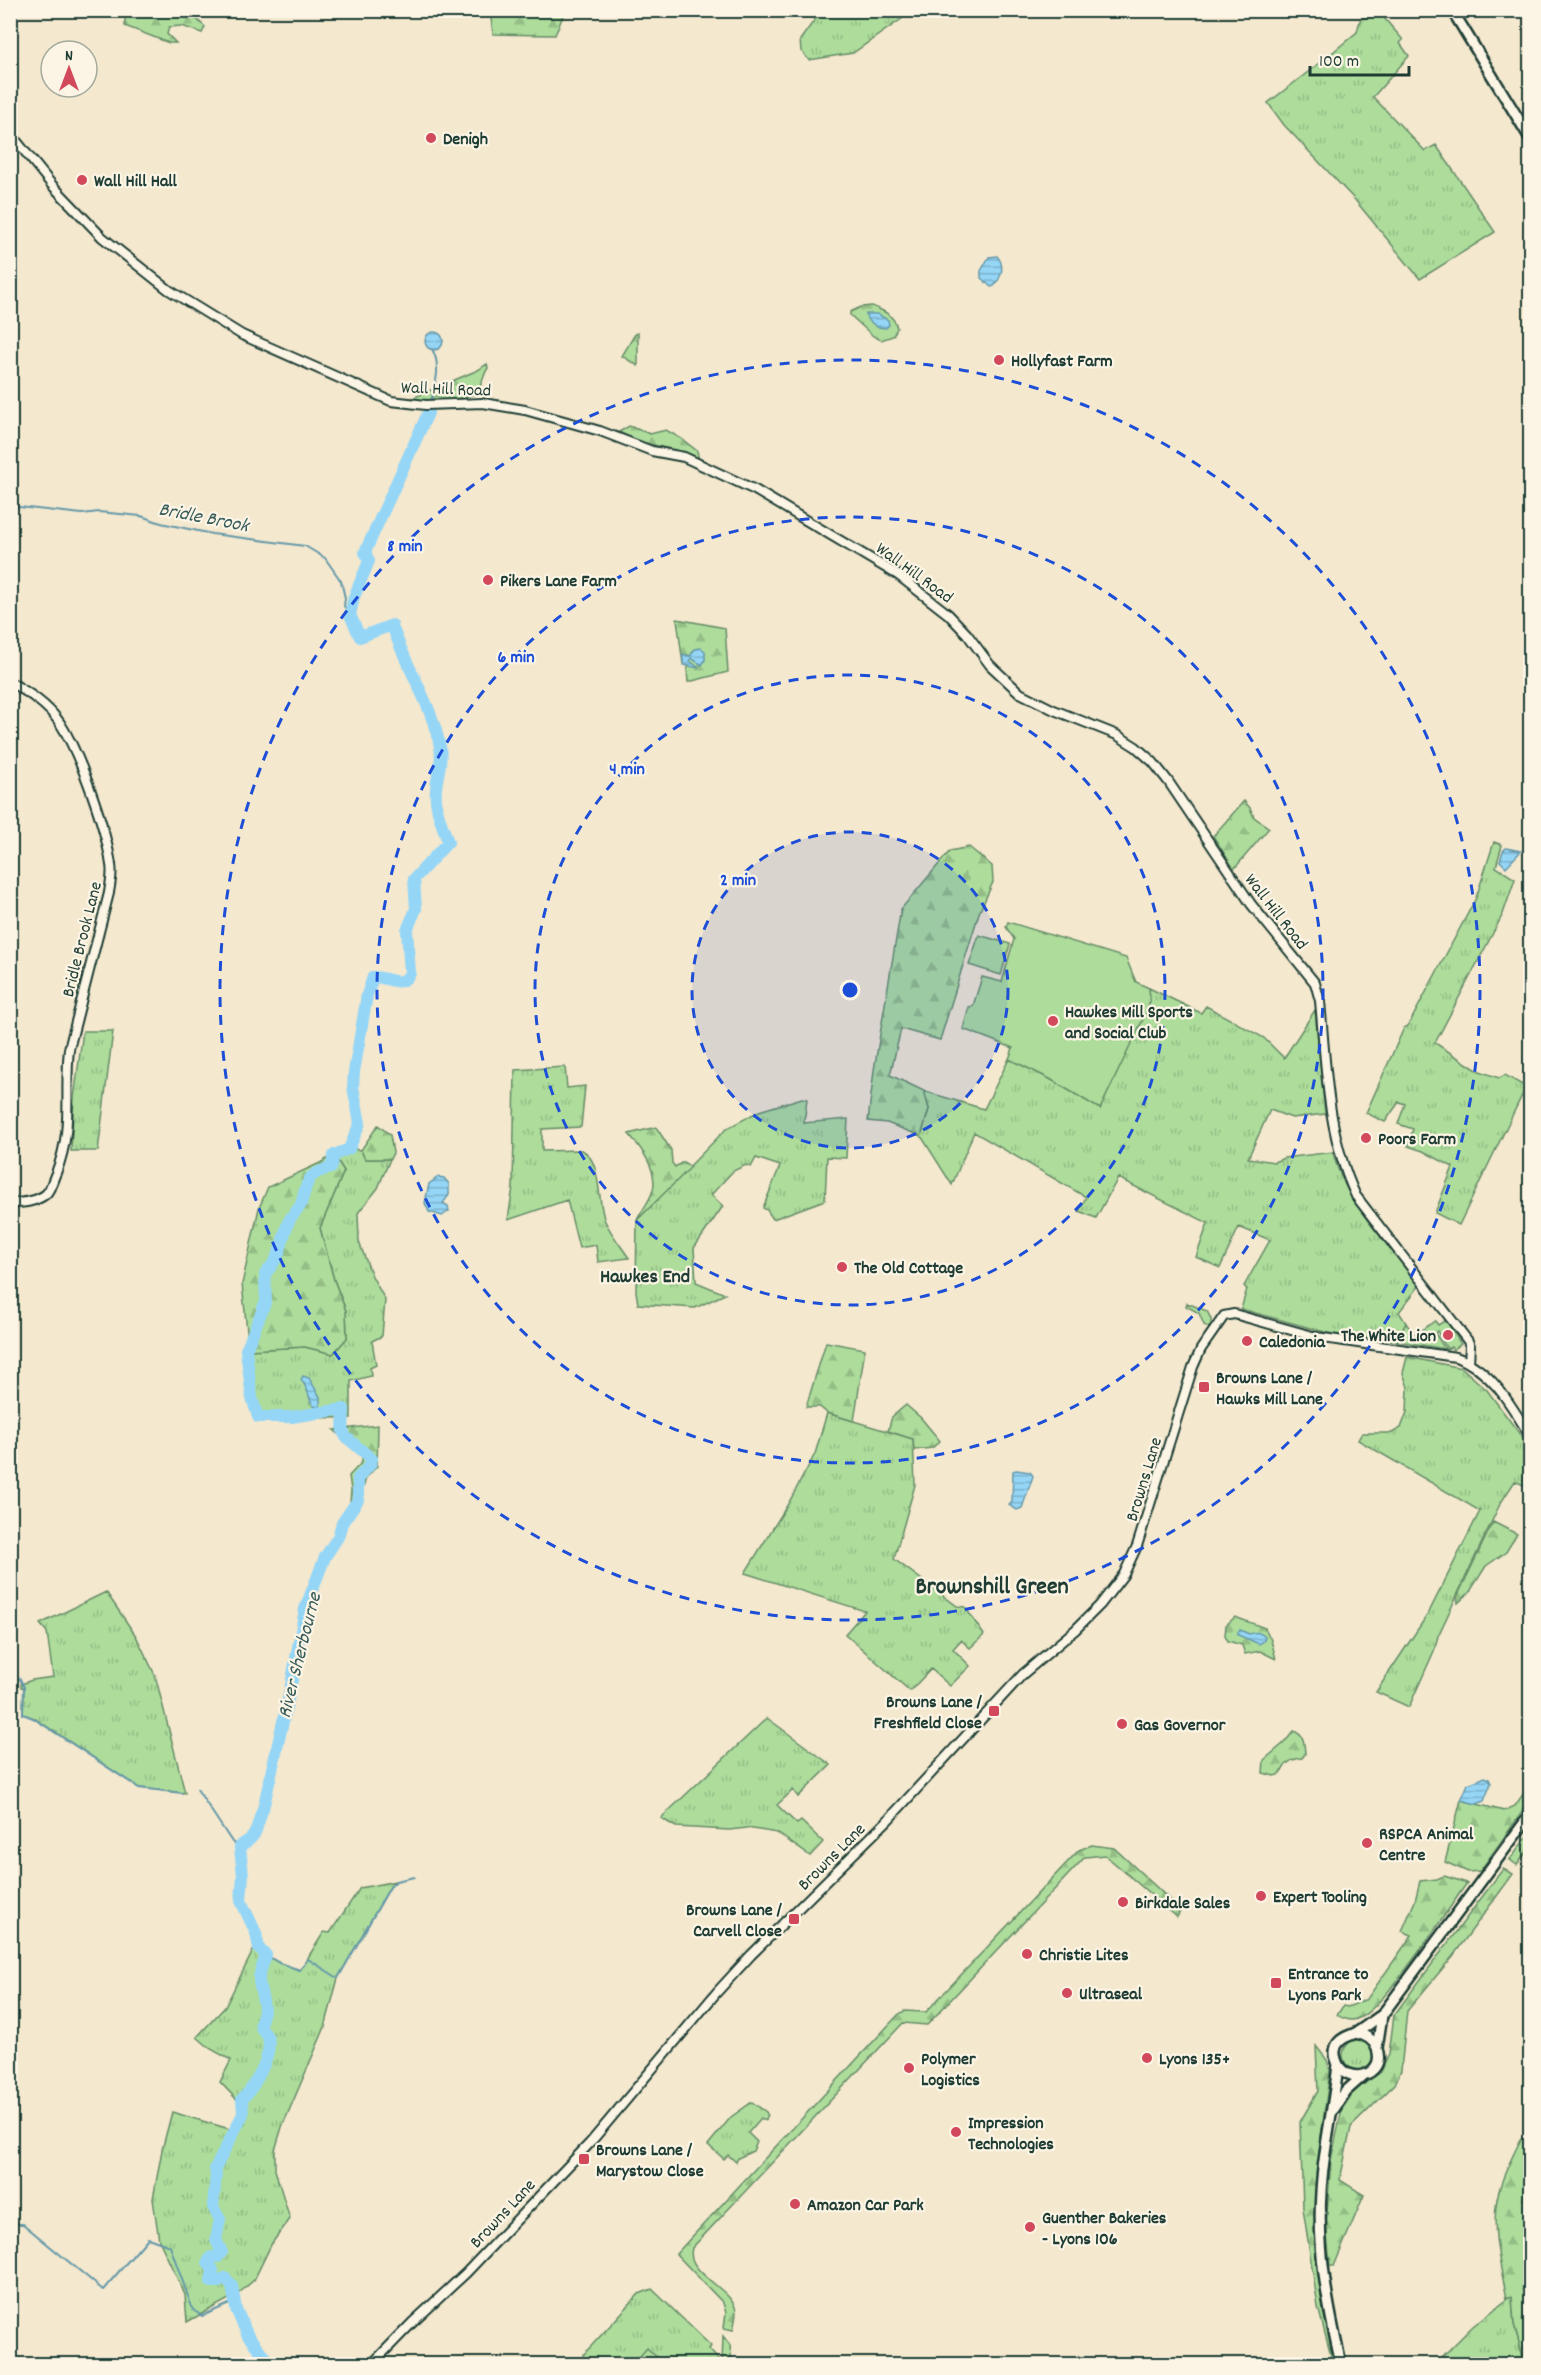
<svg xmlns="http://www.w3.org/2000/svg" width="1541" height="2375" font-family="Dekko,sans-serif">
	<style>
		.grass { fill: url(#grass-tufts); stroke: #668c68; stroke-width: 1.5 }
		.forest { fill: url(#forest-firs); stroke: #668c68; stroke-width: 1.5 }
		.garden { fill: #addc9b; stroke: #668c68; stroke-width: 1.5 }
		.water { fill: url(#water-rules); stroke: #6699a9; stroke-width: 1.5 }
		.lines { fill: none; stroke-linecap: round; stroke-linejoin: round }
		.stream { stroke: #6699a9; stroke-width: 2 }
		.river { stroke: #95d6f7; stroke-width: 12 }
		.minor-casing { stroke: #1f3d34; stroke-width: 12 }
		.major-casing { stroke: #1f3d34; stroke-width: 14 }
		.minor { stroke: #fcf5e5; stroke-width: 8 }
		.major { stroke: #fcf5e5; stroke-width: 9 }
		.ring { fill: none; stroke: #1d4ed8; stroke-width: 3; stroke-dasharray: 10 8 }
		.poi-dot { fill: #d1495b; stroke: #fcf5e5; stroke-width: 2 }
		.labels { text-anchor: middle; stroke-width: 4.5; stroke-linejoin: round; paint-order: stroke }
		.poi-label { font-size: 18px; font-weight: bold; fill: #1f3d34; stroke: #fcf5e5; text-anchor: start }
		.street-label { font-size: 18px; fill: #1f3d34; stroke: #fcf5e5 }
		.water-label { font-size: 20px; font-style: italic; fill: #375c5b; stroke: #fcf5e5 }
		.neighbourhood-label { font-size: 20px; font-weight: bold; fill: #1f3d34; stroke: #fcf5e5 }
		.district-label { font-size: 24px; font-weight: bold; fill: #1f3d34; stroke: #fcf5e5 }
		.centre { fill: #1d4ed8; stroke: #fcf5e5; stroke-width: 3 }
		.ring-label { font-size: 18px; text-anchor: middle; font-weight: bold; fill: #1d4ed8; stroke: #fcf5e5; stroke-width: 4.5; stroke-linejoin: round; paint-order: stroke }
	</style>
	<defs>
		<pattern id="grass-tufts" width="24" height="20" patternUnits="userSpaceOnUse" patternTransform="scale(1.5)"><rect width="24" height="20" fill="#addc9b"/><path d="M3 7l-1-3M5 7V3M7 7l1-3M15 17l-1-3M17 17v-4M19 17l1-3" fill="none" stroke="#94be86"/></pattern>
		<pattern id="forest-firs" width="22" height="20" patternUnits="userSpaceOnUse" patternTransform="scale(1.5)"><rect width="22" height="20" fill="#addc9b"/><path d="M5 1l3.5 6h-7zM16 11l3.5 6h-7z" fill="#94be86"/></pattern>
		<pattern id="water-rules" width="6" height="5" patternUnits="userSpaceOnUse" patternTransform="scale(1.5)"><rect width="6" height="5" fill="#95d6f7"/><path d="M0 2.5h6" fill="none" stroke="#79afc9"/></pattern>
	</defs>
	<rect width="100%" height="100%" fill="#f4e8ce"/>
	<filter id="ink" filterUnits="userSpaceOnUse"><feTurbulence type="fractalNoise" baseFrequency=".0167" numOctaves="2"/><feDisplacementMap in="SourceGraphic" scale="12" xChannelSelector="R" yChannelSelector="G"/><feConvolveMatrix kernelMatrix="1 2 1 2 8 2 1 2 1" color-interpolation-filters="sRGB"/></filter>
	<g filter="url(#ink)">
		<path class="grass" d="M821 11V10L913 11 853 53 809 60 801 51 800 40Z
			M1378 11 1403 40 1400 43 1409 56 1373 97 1425 151 1436 145 1495 232 1420 279 1355 200 1284 125 1268 103 1321 62 1357 32 1360 20Z
			M1494 842 1502 845 1496 867 1515 879 1503 914 1435 1043 1477 1070 1499 1078 1505 1075 1526 1087 1459 1225 1435 1213 1453 1167 1423 1151 1408 1146 1413 1129 1398 1124 1405 1104 1399 1102 1385 1122 1366 1113 1404 1028 1408 1026 1476 898Z
			M1149 988 1201 1013 1206 1006 1264 1038 1284 1058 1315 1010 1325 1114 1292 1118 1270 1110 1248 1158 1274 1162 1284 1158 1333 1152C1344 1202 1390 1246 1420 1285L1399 1312 1406 1323 1397 1341 1332 1334 1241 1309 1247 1289 1244 1286 1270 1240 1239 1227 1220 1268 1196 1257 1208 1223 1118 1178 1096 1218 1079 1211 1086 1197 974 1132 952 1185 921 1136 929 1109 924 1091 984 1109 1009 1059 1050 1079 1100 1109 1150 1001Z
			M83 1031H113L98 1151H71L74 1098Z
			M565 1067 567 1088 585 1086 581 1127 542 1129V1151L582 1150C602 1160 597 1202 605 1221 611 1234 621 1246 629 1258L598 1262 596 1245 579 1248 567 1200 508 1220 513 1187 515 1070Z
			M802 1098 807 1099 804 1123 848 1119 846 1158 827 1157 825 1200 773 1219 767 1210 763 1208 780 1166 756 1158 751 1167 746 1165 733 1171 711 1195 723 1206 694 1248 696 1282 725 1294 695 1308 638 1304 636 1291 637 1220 726 1129 759 1111Z
			M349 1149 361 1150 365 1159H390L378 1188 358 1213 359 1242 372 1276 385 1300 382 1336 372 1341 376 1365 370 1368 371 1376 351 1381V1418L258 1417 252 1398 246 1350 305 1347 333 1354 347 1338 346 1311 334 1280 320 1228 344 1171 334 1155Z
			M1187 1303 1207 1311 1211 1319V1329L1204 1325 1199 1313 1186 1306Z
			M1407 1357 1462 1368 1487 1390 1530 1448V1488L1515 1481 1500 1504 1438 1636 1434 1651 1409 1707 1376 1692 1428 1614 1480 1511 1358 1440 1362 1433H1392L1401 1428 1407 1412 1408 1387 1403 1373Z
			M827 1413 913 1439 915 1485 894 1559 957 1606 965 1607 984 1635 970 1648 961 1640 953 1649 970 1666 950 1686 931 1669 910 1691 845 1634 865 1611 745 1573 788 1504 815 1454Z
			M106 1592 136 1636 155 1675 185 1793 139 1788 34 1718 23 1714 24 1688 21 1687V1684L32 1680 53 1677 47 1632 40 1624Z
			M767 1718 831 1765 798 1797 793 1790 777 1805 797 1824 801 1821 823 1842 810 1856 777 1833 747 1828 729 1830 676 1827 661 1818Z
			M396 1881 390 1887 338 1978 325 2027 282 2127 275 2150V2170L290 2219 272 2243 254 2280 238 2294 187 2322 185 2295 159 2240 153 2199 162 2150 172 2112 233 2130 243 2111 240 2103 220 2082 231 2060 211 2049 197 2037 225 2007 257 1943C264 1959 284 1965 300 1970L324 1932 330 1933 360 1888Z
			M1343 2055a15 15 0 1 1 30 0a15 15 0 1 1-30 0Z
			M752 2102 766 2112 768 2116 765 2121 761 2118 748 2133 757 2142 753 2151 738 2158 736 2162 728 2155 724 2159 708 2145 731 2117Z
			M652 2289 711 2346 709 2349 722 2364H583V2355L639 2294Z
			M1512 2296 1514 2324 1525 2364H1435L1473 2326Z"/>
		<path class="forest" d="M188 11 205 27 202 33 182 26 169 27 167 34 176 43H169L125 26V11Z
			M490 11V10L565 11 555 35 493 34Z
			M872 306C884 311 894 315 897 328L893 336 881 340 873 336 850 315V312L861 307Z
			M638 333V366L622 356 635 334Z
			M487 364 488 368C483 375 483 383 478 390 469 403 424 400 408 400L478 370Z
			M629 426 650 434 666 430 682 439 697 451 699 460C671 445 647 448 619 432Z
			M677 619 725 628 728 672 688 682 687 670 689 666 683 664Z
			M1244 801 1250 808 1254 817 1269 828 1234 869 1213 836Z
			M969 847 992 866 993 882 979 913 940 1040 901 1029 890 1075 924 1091 929 1109 921 1136 887 1123 868 1121 874 1070 901 909 950 851Z
			M378 1125 390 1135 393 1153 390 1159H365L361 1150Z
			M656 1127 671 1150 672 1163 675 1167 683 1162 691 1167 637 1220C642 1210 650 1201 653 1190 658 1170 641 1148 629 1134Z
			M334 1155 344 1171 320 1228 334 1280 346 1311 347 1338 333 1354 305 1347 246 1350 248 1340 242 1284 259 1208 268 1187 320 1163Z
			M826 1342 865 1349 854 1421 827 1413 820 1407H806Z
			M906 1405 921 1418 940 1441 932 1448 914 1450 913 1439 888 1431 892 1417Z
			M378 1425 377 1466 366 1478 358 1506 350 1503 351 1490 349 1476 362 1462V1455L334 1430Z
			M1493 1522 1517 1534 1506 1552 1486 1566 1469 1593 1458 1603 1457 1597Z
			M1235 1617 1265 1628 1271 1640 1276 1659 1260 1651 1245 1654 1242 1645 1228 1641 1225 1635 1226 1625Z
			M1294 1731C1305 1736 1304 1743 1305 1754L1302 1758C1291 1759 1285 1763 1281 1774L1274 1776 1263 1773 1264 1760 1284 1743Z
			M1530 1784V1801L1480 1871 1468 1872 1445 1862 1461 1800 1504 1811 1515 1806Z
			M1530 1832V1847L1517 1865 1510 1860Z
			M1092 1845 1114 1848 1181 1910 1177 1917 1105 1855 1085 1857 927 2025 903 2023 692 2248C685 2272 727 2286 735 2307 738 2314 734 2323 733 2330L724 2328 726 2313 723 2303 676 2254 898 2015 904 2011 926 2012 1079 1850Z
			M1503 1869 1513 1874 1453 1956 1407 2011 1401 2070 1395 2084 1351 2127 1340 2180 1364 2195 1334 2266H1330L1326 2225 1331 2160 1342 2109 1353 2092 1381 2072 1389 2054 1394 2015Z
			M1444 1876 1467 1883C1446 1912 1386 2006 1359 2018 1352 2022 1343 2019 1337 2015L1343 2006 1348 2007 1367 1999 1412 1935 1402 1931 1415 1901 1420 1881 1437 1879Z
			M1316 2046 1327 2060 1330 2071 1319 2152 1316 2244 1323 2312 1337 2364H1333L1318 2307 1303 2208 1300 2122 1318 2091Z
			M1530 2138 1528 2149 1530 2151V2209L1525 2221 1523 2282 1530 2308V2364H1525L1514 2324 1512 2297 1507 2299C1501 2267 1491 2232 1497 2199 1501 2179 1512 2157 1521 2139Z
			M723 2336 730 2345 732 2364H722Z"/>
		<path class="garden" d="M1008 922 1126 958 1136 982 1149 988 1150 1001 1146 1013 1100 1109 1050 1079 1009 1059 1013 1048 963 1029 969 1007 973 1006 982 977 1002 982 1014 939 1006 927Z
			M979 935 1010 944 1001 975 969 965Z
			M1446 1320 1461 1344 1453 1350 1451 1347 1447 1349 1437 1331 1435 1333 1445 1349 1397 1341 1406 1323 1414 1335 1435 1321 1438 1325Z
			M647 2348 664 2364H633Z"/>
		<path class="water" d="M997 256C1005 265 1002 277 994 286L991 287 981 278V271L989 257Z
			M866 314H877L888 320 889 325 886 328 877 327 867 319Z
			M425 341a9 9 0 1 1 18 0a9 9 0 1 1-18 0Z
			M701 648 705 651V660L702 665 691 658 690 661 699 668 684 665 682 654 690 656 695 649Z
			M1506 848 1521 851 1506 867 1500 861 1503 851Z
			M438 1177 444 1178 449 1184V1195L443 1203 448 1206 449 1211 442 1216 429 1212 425 1203 429 1184Z
			M303 1376 309 1378 320 1397V1411C307 1405 311 1390 301 1380Z
			M1016 1470 1030 1472 1033 1476 1022 1508 1017 1510 1009 1505 1012 1502 1013 1471Z
			M1240 1630 1249 1634C1256 1632 1259 1631 1265 1637L1264 1641 1259 1644 1238 1635V1632Z
			M1485 1777 1489 1779 1491 1783 1484 1801 1477 1804 1461 1800 1468 1784Z"/>
		<g class="lines">
			<path class="stream" d="M428 413C432 394 443 370 433 351
				M10 506 82 514 99 512 141 516 161 523 212 534 305 546 325 558 341 581 345 598 344 606 350 615
				M10 1675 20 1679 24 1687 23 1714 33 1718 139 1788 182 1793
				M197 1789 232 1842 240 1848
				M266 1955 279 1963 300 1970 308 1959 338 1978 390 1887 396 1881 414 1877
				M10 2218 18 2224H23L103 2290 148 2238 170 2246 193 2310 202 2316 234 2302"/>
			<path class="river" d="M392 625 360 637 350 615 354 597 369 561 365 552 428 413
				M271 2364 248 2336 236 2309 232 2286 225 2278 219 2282H211L213 2270 208 2262 211 2257H218L222 2252 216 2240 220 2219 213 2207 216 2175 215 2169 243 2114 242 2099C253 2089 273 2055 268 2038 266 2033 262 2032 261 2027 259 2020 264 2016 264 2010 264 1999 259 1989 259 1978 260 1970 264 1963 266 1955L259 1949 256 1933 241 1901 243 1875 240 1848 241 1845C260 1836 255 1826 263 1809L290 1691 305 1609 325 1557 338 1537 342 1523 358 1500V1478L370 1465 372 1459 346 1437 343 1431 344 1409 291 1417H258L252 1398 246 1350 266 1301 265 1274C283 1254 280 1246 288 1223 291 1215 298 1211 301 1204 308 1182 305 1174 331 1168L334 1155 349 1149 360 1123 353 1087 354 1072 367 995 373 977C387 976 401 990 410 973L407 930 416 909 414 879 448 842C442 824 434 808 436 789 437 774 443 762 440 747 432 705 408 670 394 631"/>
			<g class="minor-casing">
				<path id="minor" d="M10 133 52 185 102 237 169 290 242 335 391 401 426 405 483 403 525 410 600 431 652 451 684 457 755 490 898 575 948 614 967 634 990 665 1020 693 1054 710 1117 735 1136 747 1153 762 1168 781 1251 904 1315 983 1320 1001C1326 1067 1327 1135 1356 1196L1468 1341 1470 1346 1469 1362
					M10 682C29 693 47 704 60 723 80 754 106 828 111 865 113 875 110 884 109 893L69 1049C64 1095 74 1127 56 1173 53 1179 51 1189 46 1194 36 1202 23 1203 10 1203
					M372 2364 412 2323 466 2273 590 2143 717 1992 751 1955 887 1821 1023 1674 1075 1630 1100 1605 1124 1574 1137 1546 1193 1367 1201 1349 1224 1316 1234 1314 1316 1337 1456 1357C1492 1370 1511 1405 1530 1436"/>
			</g>
			<g class="major-casing">
				<path id="major" d="M1452 10 1530 138
					M1356 2033C1366 2035 1374 2039 1377 2049 1387 2077 1343 2087 1336 2059 1334 2053 1335 2046 1339 2042 1345 2035 1352 2036 1359 2031 1367 2026 1374 2020 1382 2015L1530 1815
					M1377 2048 1382 2015
					M1338 2064C1334 2107 1323 2149 1321 2192 1317 2251 1328 2307 1341 2364
					M1334 2109 1346 2091 1364 2075"/>
			</g>
			<use href="#minor" class="minor"/>
			<use href="#major" class="major"/>
		</g>
	</g>
	<circle cx="850" cy="990" r="158" fill="#1d4ed8" fill-opacity=".12"/>
	<g class="ring">
		<circle cx="850" cy="990" r="158"/>
		<circle cx="850" cy="990" r="315"/>
		<circle cx="850" cy="990" r="473"/>
		<circle cx="850" cy="990" r="630"/>
	</g>
	<g class="poi-dot">
		<circle cx="431" cy="138" r="6"/>
		<circle cx="82" cy="180" r="6"/>
		<circle cx="999" cy="360" r="6"/>
		<circle cx="488" cy="580" r="6"/>
		<circle cx="1053" cy="1021" r="6"/>
		<circle cx="1366" cy="1138" r="6"/>
		<circle cx="842" cy="1267" r="6"/>
		<circle cx="1448" cy="1335" r="6"/>
		<circle cx="1247" cy="1341" r="6"/>
		<rect x="1198" y="1381" width="12" height="12" rx="3"/>
		<rect x="988" y="1705" width="12" height="12" rx="3"/>
		<circle cx="1122" cy="1724" r="6"/>
		<circle cx="1367" cy="1843" r="6"/>
		<circle cx="1261" cy="1896" r="6"/>
		<circle cx="1123" cy="1902" r="6"/>
		<rect x="788" y="1913" width="12" height="12" rx="3"/>
		<circle cx="1027" cy="1954" r="6"/>
		<rect x="1270" y="1977" width="12" height="12" rx="3"/>
		<circle cx="1067" cy="1993" r="6"/>
		<circle cx="1147" cy="2058" r="6"/>
		<circle cx="909" cy="2068" r="6"/>
		<circle cx="956" cy="2132" r="6"/>
		<rect x="578" y="2153" width="12" height="12" rx="3"/>
		<circle cx="795" cy="2204" r="6"/>
		<circle cx="1030" cy="2227" r="6"/>
	</g>
	<g class="labels">
		<g class="poi-label">
			<text x="443" y="144">Denigh</text>
			<text x="94" y="186">Wall Hill Hall</text>
			<text x="1011" y="366">Hollyfast Farm</text>
			<text x="500" y="586">Pikers Lane Farm</text>
			<text x="1065" y="1017">Hawkes Mill Sports<tspan x="1065" dy="21">and Social Club</tspan></text>
			<text x="1378" y="1144">Poors Farm</text>
			<text x="854" y="1273">The Old Cottage</text>
			<text x="1436" y="1341" text-anchor="end">The White Lion</text>
			<text x="1259" y="1347">Caledonia</text>
			<text x="1216" y="1383">Browns Lane /<tspan x="1216" dy="21">Hawks Mill Lane</tspan></text>
			<text x="982" y="1707" text-anchor="end">Browns Lane /<tspan x="982" dy="21">Freshfield Close</tspan></text>
			<text x="1134" y="1730">Gas Governor</text>
			<text x="1379" y="1839">RSPCA Animal<tspan x="1379" dy="21">Centre</tspan></text>
			<text x="1273" y="1902">Expert Tooling</text>
			<text x="1135" y="1908">Birkdale Sales</text>
			<text x="782" y="1915" text-anchor="end">Browns Lane /<tspan x="782" dy="21">Carvell Close</tspan></text>
			<text x="1039" y="1960">Christie Lites</text>
			<text x="1288" y="1979">Entrance to<tspan x="1288" dy="21">Lyons Park</tspan></text>
			<text x="1079" y="1999">Ultraseal</text>
			<text x="921" y="2064">Polymer<tspan x="921" dy="21">Logistics</tspan></text>
			<text x="1159" y="2064">Lyons 135+</text>
			<text x="968" y="2128">Impression<tspan x="968" dy="21">Technologies</tspan></text>
			<text x="596" y="2155">Browns Lane /<tspan x="596" dy="21">Marystow Close</tspan></text>
			<text x="807" y="2210">Amazon Car Park</text>
			<text x="1042" y="2223">Guenther Bakeries<tspan x="1042" dy="21">- Lyons 106</tspan></text>
		</g>
		<g class="street-label">
			<text transform="translate(446 388) rotate(2)" y="6">Wall Hill Road</text>
			<text transform="translate(915 572) rotate(36)" y="6">Wall Hill Road</text>
			<text transform="translate(1277 911) rotate(52)" y="6">Wall Hill Road</text>
			<text transform="translate(81 939) rotate(-76)" y="6">Bridle Brook Lane</text>
			<text transform="translate(1143 1479) rotate(-73)" y="6">Browns Lane</text>
			<text transform="translate(831 1856) rotate(-45)" y="6">Browns Lane</text>
			<text transform="translate(502 2213) rotate(-47)" y="6">Browns Lane</text>
		</g>
		<g class="water-label">
			<text transform="translate(204 516) rotate(11)" y="7">Bridle Brook</text>
			<text transform="translate(298 1655) rotate(-76)" y="7">River Sherbourne</text>
		</g>
		<g class="neighbourhood-label">
			<text x="645" y="1282">Hawkes End</text>
		</g>
		<g class="district-label">
			<text x="992" y="1593">Brownshill Green</text>
		</g>
	</g>
	<circle cx="850" cy="990" r="9" class="centre"/>
	<g class="ring-label">
		<text x="405" y="551">8 min</text>
		<text x="516" y="662">6 min</text>
		<text x="627" y="774">4 min</text>
		<text x="738" y="885">2 min</text>
	</g>
	<rect width="1541" height="2375" fill="none" stroke="#fcf5e5" stroke-width="36"/>
	<rect x="18" y="18" width="1505" height="2339" fill="none" stroke="#1f3d34" stroke-width="2" filter="url(#ink)"/>
	<g transform="translate(69 69)"><circle r="28" fill="#fcf5e5" stroke="#a4ab9e" stroke-width="1.5"/>
	<path d="M0-4.5L10 22L0 15L-10 22Z" fill="#d1495b"/>
	<text y="-9" font-size="16" font-weight="bold" text-anchor="middle" fill="#1f3d34">N</text>
	</g>
	<path d="M1310 66v9h99v-9" fill="none" stroke="#1f3d34" stroke-width="3"/>
	<text x="1319" y="66" font-size="18" fill="#1f3d34" stroke="#fcf5e5" stroke-width="4.5" paint-order="stroke">100 m</text>
</svg>
